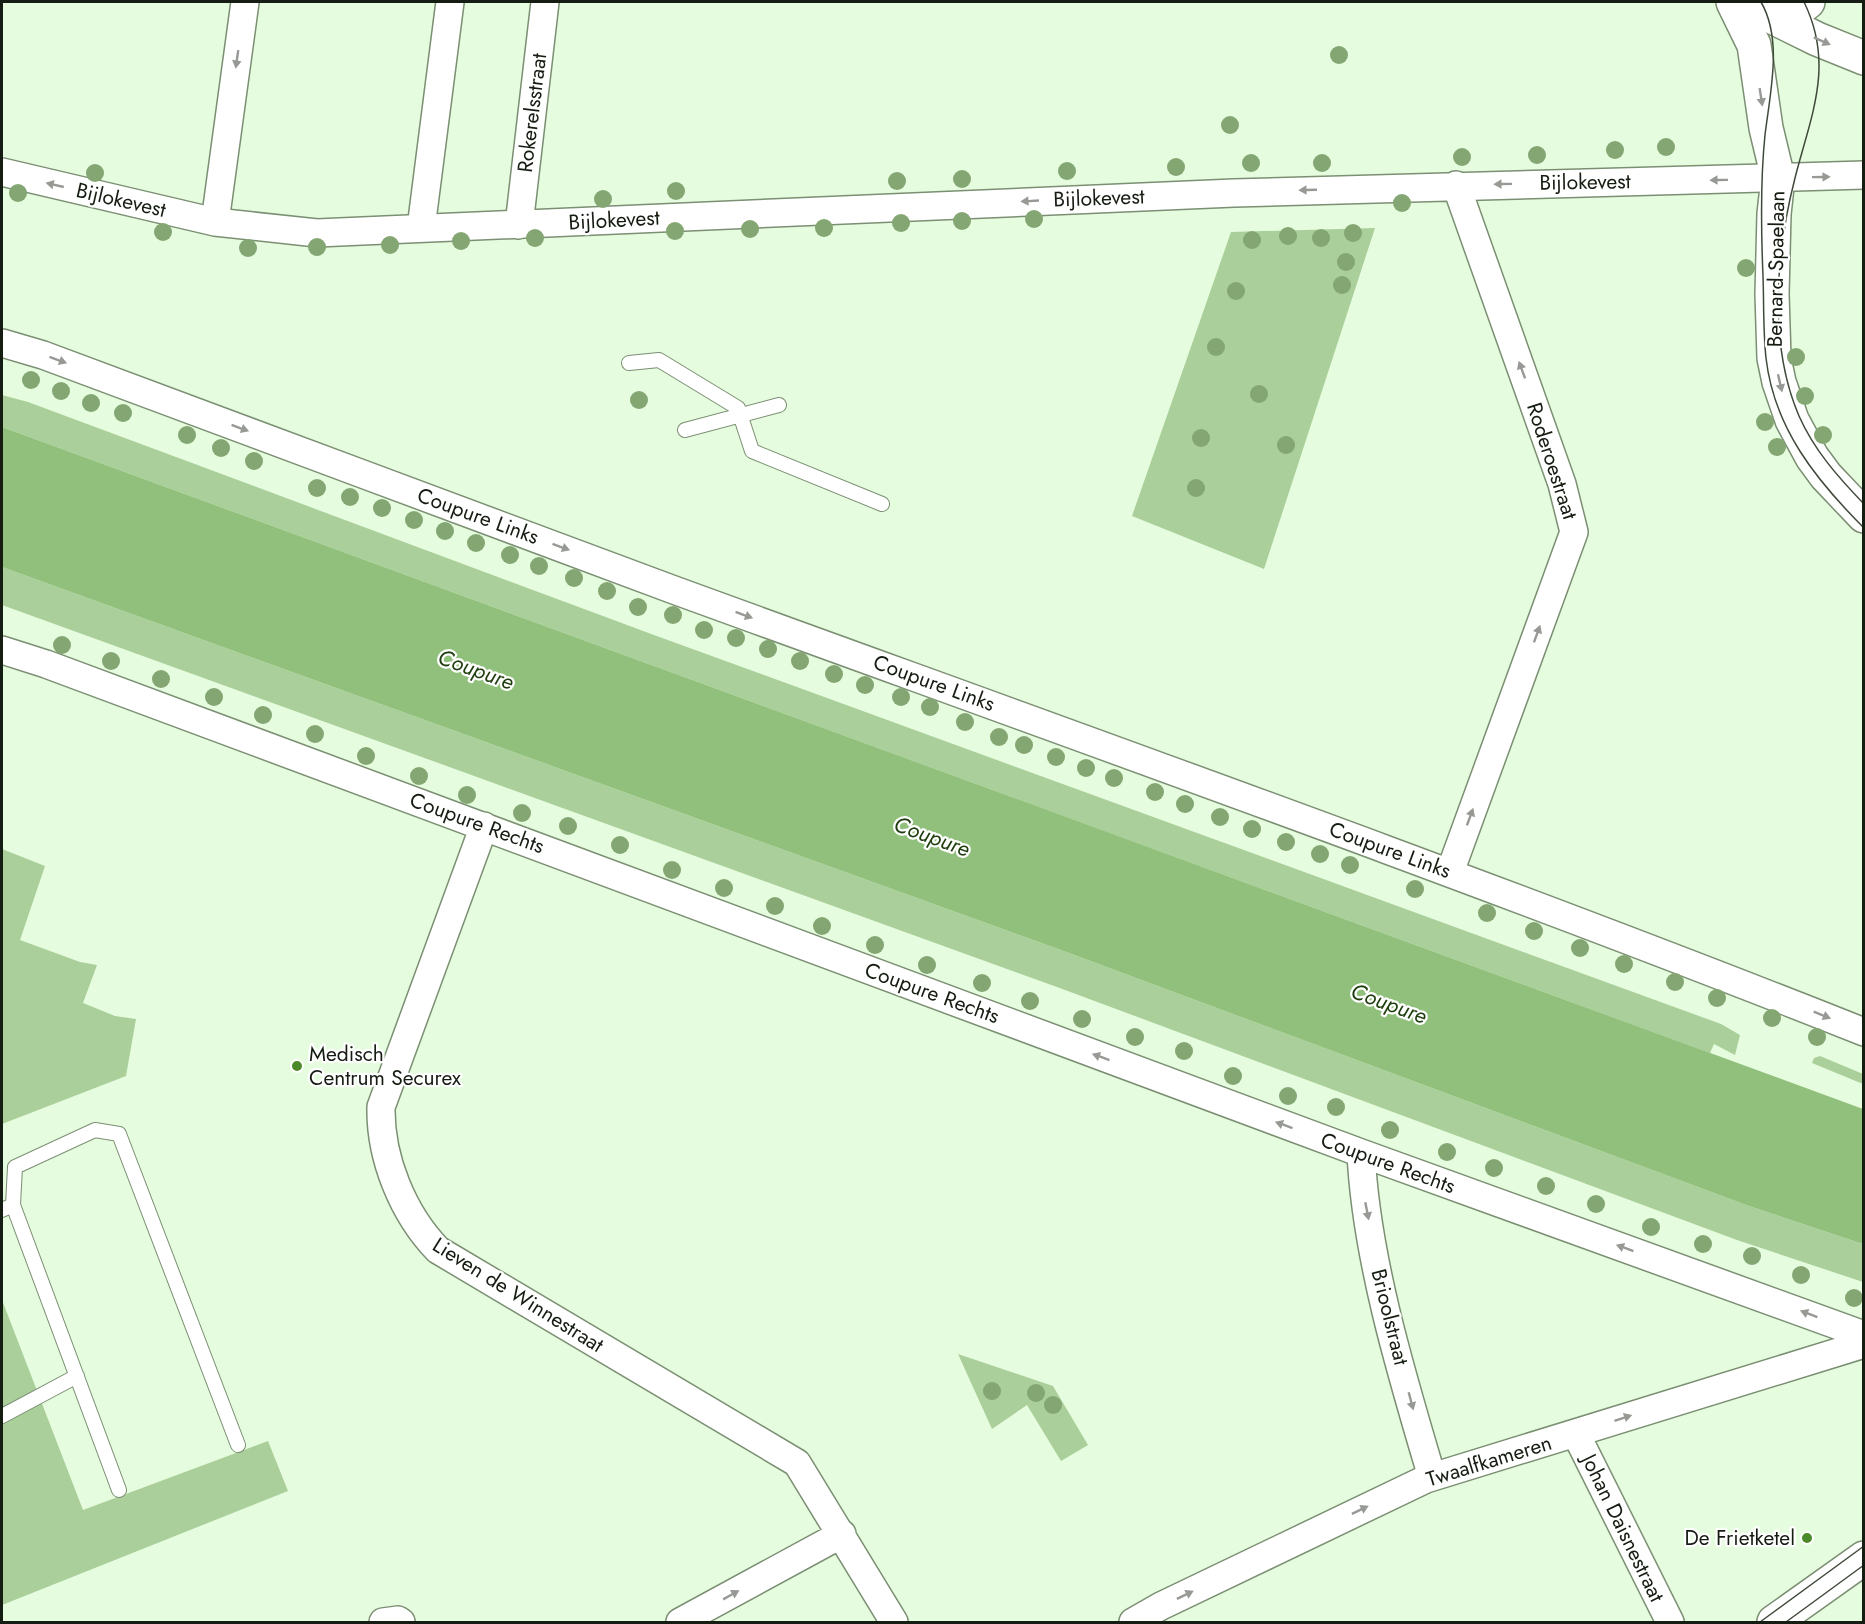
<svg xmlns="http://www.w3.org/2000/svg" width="1865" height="1624" font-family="Jost,sans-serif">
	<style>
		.green { fill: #aacf9a }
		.water { fill: #90c07b }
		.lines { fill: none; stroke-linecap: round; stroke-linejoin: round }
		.service-casing { stroke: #7b8f73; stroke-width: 16 }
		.minor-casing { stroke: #7b8f73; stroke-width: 30 }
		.tertiary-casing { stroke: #7b8f73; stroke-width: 36 }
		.primary-casing { stroke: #7b8f73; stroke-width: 36 }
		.service { stroke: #fff; stroke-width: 14 }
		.minor { stroke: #fff; stroke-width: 27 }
		.tertiary { stroke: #fff; stroke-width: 33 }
		.primary { stroke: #fff; stroke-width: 33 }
		.tram { stroke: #404a3b; stroke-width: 1.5 }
		.tree { fill: #83a672 }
		.oneway { fill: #969994 }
		.poi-dot { fill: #4b8929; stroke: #fff; stroke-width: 2 }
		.labels { text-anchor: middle; stroke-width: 4.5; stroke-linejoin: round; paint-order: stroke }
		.street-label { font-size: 21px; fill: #151c11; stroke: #fff }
		.poi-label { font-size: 21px; fill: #151c11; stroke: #fff; text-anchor: start }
		.water-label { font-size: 22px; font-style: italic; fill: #1f3e0e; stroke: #fff }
	</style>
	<rect width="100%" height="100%" fill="#e6fcde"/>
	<path class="green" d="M1375 228 1264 569 1132 516 1231 232Z
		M2 395 28 402 654 635 1721 1024 1740 1035 1735 1055 1714 1044 1710 1053 2 427Z
		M2 567 1069 953 1749 1206 1863 1244V1282L1737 1240 1057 987 2 605Z
		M2 849 45 866 20 940 80 962 97 965 83 1003 115 1016 136 1019 126 1076 2 1124Z
		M1820 1056 1863 1074V1084L1812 1063 1814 1058Z
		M2 1300 83 1510 268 1441 288 1491 2 1605Z
		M958 1354 1053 1386 1088 1445 1061 1461 1027 1405 992 1429Z"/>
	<path class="water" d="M2 427 1863 1109V1244L1749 1206 1069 953 2 567Z"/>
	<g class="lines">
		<g class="service-casing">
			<path id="service" d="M629 363 659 360 738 408 752 451 882 504
				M685 430 779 405
				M13 1205 15 1167 95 1130 119 1134 238 1445
				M2 1210 13 1205 119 1490
				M2 1416 77 1376"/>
		</g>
		<g class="minor-casing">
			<path id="minor" d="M2 172 215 222 317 233 1234 193 1864 175
				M215 222 245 2
				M519 225 545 2
				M421 228 450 2
				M2 343 43 355C254 433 463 512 674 590 1072 735 1470 876 1864 1032
				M2 650 46 664 1361 1153 1864 1335
				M484 826 381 1107C380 1158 403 1214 438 1250L797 1463 894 1622
				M1450 872 1574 532 1562 484 1456 185
				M1361 1153C1366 1258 1402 1376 1432 1477
				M1576 1434 1670 1622
				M383 1622 398 1620 401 1622
				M680 1622 842 1534
				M1133 1622 1161 1606 1426 1479 1864 1344"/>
		</g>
		<g class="tertiary-casing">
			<path id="tertiary" d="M1733 2 1754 45 1766 128 1778 178 1774 214 1772 294 1774 358 1779 382 1792 420 1812 457 1826 476 1864 516
				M1774 1622 1864 1558"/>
		</g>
		<g class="primary-casing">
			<path id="primary" d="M1742 2 1817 39 1864 58
				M1783 21 1808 2"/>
		</g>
		<use href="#service" class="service"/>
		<use href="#minor" class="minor"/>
		<use href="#tertiary" class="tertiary"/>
		<use href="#primary" class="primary"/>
		<path class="tram" d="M1761 2C1783 40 1770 93 1765 135 1760 183 1761 229 1763 276 1764 303 1763 331 1766 358 1774 428 1816 480 1864 528
			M1804 2C1835 65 1811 115 1795 178 1776 252 1768 344 1799 416 1814 450 1838 477 1864 504
			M1760 1622 1864 1546
			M1786 1622 1864 1565"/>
	</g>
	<g class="tree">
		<circle cx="1339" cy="55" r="9"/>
		<circle cx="1230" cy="125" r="9"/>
		<circle cx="1666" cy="147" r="9"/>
		<circle cx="1615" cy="150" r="9"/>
		<circle cx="1537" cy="155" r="9"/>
		<circle cx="1462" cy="157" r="9"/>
		<circle cx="1251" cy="163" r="9"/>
		<circle cx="1322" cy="163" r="9"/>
		<circle cx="1176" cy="167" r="9"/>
		<circle cx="1067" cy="171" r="9"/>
		<circle cx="95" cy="173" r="9"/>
		<circle cx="962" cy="179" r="9"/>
		<circle cx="897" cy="181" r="9"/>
		<circle cx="676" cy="191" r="9"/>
		<circle cx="18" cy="193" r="9"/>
		<circle cx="603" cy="199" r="9"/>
		<circle cx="1402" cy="203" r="9"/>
		<circle cx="1034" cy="219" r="9"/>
		<circle cx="962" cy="221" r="9"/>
		<circle cx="901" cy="223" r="9"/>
		<circle cx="824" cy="228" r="9"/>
		<circle cx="750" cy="229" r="9"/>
		<circle cx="675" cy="231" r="9"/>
		<circle cx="163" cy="232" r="9"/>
		<circle cx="1353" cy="233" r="9"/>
		<circle cx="1288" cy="236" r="9"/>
		<circle cx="535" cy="238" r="9"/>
		<circle cx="1321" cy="238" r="9"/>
		<circle cx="1252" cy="240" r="9"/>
		<circle cx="461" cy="241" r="9"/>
		<circle cx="390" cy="245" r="9"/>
		<circle cx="317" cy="247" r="9"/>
		<circle cx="248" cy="248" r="9"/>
		<circle cx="1346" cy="262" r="9"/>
		<circle cx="1746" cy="268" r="9"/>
		<circle cx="1342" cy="285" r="9"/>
		<circle cx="1236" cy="291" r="9"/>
		<circle cx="1216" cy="347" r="9"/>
		<circle cx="1796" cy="357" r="9"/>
		<circle cx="31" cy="380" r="9"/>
		<circle cx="61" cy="391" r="9"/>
		<circle cx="1259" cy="394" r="9"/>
		<circle cx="1805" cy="396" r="9"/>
		<circle cx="639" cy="400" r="9"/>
		<circle cx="91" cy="403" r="9"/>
		<circle cx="123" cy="413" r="9"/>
		<circle cx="1765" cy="422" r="9"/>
		<circle cx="187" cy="435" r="9"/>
		<circle cx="1823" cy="435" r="9"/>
		<circle cx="1201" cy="438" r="9"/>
		<circle cx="1286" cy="445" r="9"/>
		<circle cx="1777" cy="447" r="9"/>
		<circle cx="221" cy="448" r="9"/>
		<circle cx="254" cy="461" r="9"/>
		<circle cx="317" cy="488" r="9"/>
		<circle cx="1196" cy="488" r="9"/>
		<circle cx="350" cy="497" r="9"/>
		<circle cx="382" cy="508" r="9"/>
		<circle cx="414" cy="520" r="9"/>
		<circle cx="445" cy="531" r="9"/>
		<circle cx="476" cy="543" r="9"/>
		<circle cx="510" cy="555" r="9"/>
		<circle cx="539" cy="566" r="9"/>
		<circle cx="574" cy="578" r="9"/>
		<circle cx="607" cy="591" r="9"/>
		<circle cx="638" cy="607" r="9"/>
		<circle cx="673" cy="615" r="9"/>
		<circle cx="704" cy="630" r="9"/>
		<circle cx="736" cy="638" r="9"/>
		<circle cx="62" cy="645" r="9"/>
		<circle cx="768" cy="649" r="9"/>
		<circle cx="111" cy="661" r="9"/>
		<circle cx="800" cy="661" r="9"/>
		<circle cx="834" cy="674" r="9"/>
		<circle cx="161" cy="679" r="9"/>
		<circle cx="865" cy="685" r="9"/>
		<circle cx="214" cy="697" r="9"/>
		<circle cx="901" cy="697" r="9"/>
		<circle cx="930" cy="707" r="9"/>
		<circle cx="263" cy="715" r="9"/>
		<circle cx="965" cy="722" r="9"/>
		<circle cx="315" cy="734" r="9"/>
		<circle cx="999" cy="737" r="9"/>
		<circle cx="1024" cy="745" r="9"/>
		<circle cx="366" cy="756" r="9"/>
		<circle cx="1056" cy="757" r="9"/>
		<circle cx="1086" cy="768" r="9"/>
		<circle cx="419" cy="776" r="9"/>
		<circle cx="1114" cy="778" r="9"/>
		<circle cx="1155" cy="792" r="9"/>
		<circle cx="467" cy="795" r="9"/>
		<circle cx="1185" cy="804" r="9"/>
		<circle cx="522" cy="813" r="9"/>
		<circle cx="1220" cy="817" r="9"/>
		<circle cx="568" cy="826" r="9"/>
		<circle cx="1252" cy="829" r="9"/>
		<circle cx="1286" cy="842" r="9"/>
		<circle cx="620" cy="845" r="9"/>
		<circle cx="1320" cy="854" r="9"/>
		<circle cx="1350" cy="865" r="9"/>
		<circle cx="672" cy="870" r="9"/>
		<circle cx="724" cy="888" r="9"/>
		<circle cx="1415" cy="889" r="9"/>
		<circle cx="775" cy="906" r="9"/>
		<circle cx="1487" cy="913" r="9"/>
		<circle cx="822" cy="926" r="9"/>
		<circle cx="1534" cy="931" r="9"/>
		<circle cx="875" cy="945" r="9"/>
		<circle cx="1580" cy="948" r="9"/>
		<circle cx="1624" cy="964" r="9"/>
		<circle cx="927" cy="965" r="9"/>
		<circle cx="1675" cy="982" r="9"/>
		<circle cx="982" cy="983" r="9"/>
		<circle cx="1717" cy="998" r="9"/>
		<circle cx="1030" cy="1001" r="9"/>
		<circle cx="1772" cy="1018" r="9"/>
		<circle cx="1082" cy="1019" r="9"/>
		<circle cx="1135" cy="1037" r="9"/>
		<circle cx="1817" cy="1037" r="9"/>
		<circle cx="1184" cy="1051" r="9"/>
		<circle cx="1233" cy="1076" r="9"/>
		<circle cx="1288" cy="1096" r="9"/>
		<circle cx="1336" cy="1107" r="9"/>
		<circle cx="1390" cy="1130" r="9"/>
		<circle cx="1447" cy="1152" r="9"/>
		<circle cx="1494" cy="1168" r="9"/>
		<circle cx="1546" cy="1186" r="9"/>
		<circle cx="1596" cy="1204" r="9"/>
		<circle cx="1651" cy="1227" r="9"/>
		<circle cx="1703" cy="1244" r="9"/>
		<circle cx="1752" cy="1256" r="9"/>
		<circle cx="1801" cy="1275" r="9"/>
		<circle cx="1854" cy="1298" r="9"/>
		<circle cx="992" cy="1391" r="9"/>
		<circle cx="1036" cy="1393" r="9"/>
		<circle cx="1053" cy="1405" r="9"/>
	</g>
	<defs><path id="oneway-solid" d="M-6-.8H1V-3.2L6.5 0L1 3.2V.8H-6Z" transform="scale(1.5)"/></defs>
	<g class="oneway">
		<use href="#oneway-solid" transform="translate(1822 41) rotate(24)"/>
		<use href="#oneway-solid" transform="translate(237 59) rotate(98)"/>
		<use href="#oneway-solid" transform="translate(1761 97) rotate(81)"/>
		<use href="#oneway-solid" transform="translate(1821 177) rotate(-1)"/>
		<use href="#oneway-solid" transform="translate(1719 180) rotate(179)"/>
		<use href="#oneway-solid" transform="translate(1503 184) rotate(179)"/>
		<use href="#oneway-solid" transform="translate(55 185) rotate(-167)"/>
		<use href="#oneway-solid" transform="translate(1308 190) rotate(178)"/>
		<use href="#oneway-solid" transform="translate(1030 201) rotate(177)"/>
		<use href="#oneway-solid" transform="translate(58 360) rotate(20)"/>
		<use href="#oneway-solid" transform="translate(1522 370) rotate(-110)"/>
		<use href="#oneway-solid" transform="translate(1780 383) rotate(77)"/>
		<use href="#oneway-solid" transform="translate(240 428) rotate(20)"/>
		<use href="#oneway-solid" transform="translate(561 547) rotate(20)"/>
		<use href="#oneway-solid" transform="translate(744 615) rotate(20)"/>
		<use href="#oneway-solid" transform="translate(1537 634) rotate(-70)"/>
		<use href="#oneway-solid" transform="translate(1470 817) rotate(-70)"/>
		<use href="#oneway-solid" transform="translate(1822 1015) rotate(22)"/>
		<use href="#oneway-solid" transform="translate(1101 1057) rotate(-160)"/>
		<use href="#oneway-solid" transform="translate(1284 1125) rotate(-160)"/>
		<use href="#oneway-solid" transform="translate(1367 1211) rotate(79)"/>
		<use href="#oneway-solid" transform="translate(1625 1248) rotate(-160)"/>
		<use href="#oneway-solid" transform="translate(1809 1314) rotate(-159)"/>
		<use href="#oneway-solid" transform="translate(1411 1401) rotate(75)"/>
		<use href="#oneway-solid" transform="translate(1623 1418) rotate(-18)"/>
		<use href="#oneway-solid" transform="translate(1360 1510) rotate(-26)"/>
		<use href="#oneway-solid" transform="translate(731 1595) rotate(-29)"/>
		<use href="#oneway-solid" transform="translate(1185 1595) rotate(-26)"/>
	</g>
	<g class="poi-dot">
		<circle cx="297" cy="1066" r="6"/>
		<circle cx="1807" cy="1538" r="6"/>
	</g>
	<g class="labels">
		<g class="street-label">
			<text transform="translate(532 113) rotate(-83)" y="7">Rokerelsstraat</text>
			<text transform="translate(1585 182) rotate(-1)" y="7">Bijlokevest</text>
			<text transform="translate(1099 198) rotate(-2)" y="7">Bijlokevest</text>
			<text transform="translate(121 200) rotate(13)" y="7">Bijlokevest</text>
			<text transform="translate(614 220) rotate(-3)" y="7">Bijlokevest</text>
			<text transform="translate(1776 269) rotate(-89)" y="7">Bernard Spaelaan</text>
			<text transform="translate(1552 461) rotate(72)" y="7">Roderoestraat</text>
			<text transform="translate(478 516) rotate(20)" y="7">Coupure Links</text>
			<text transform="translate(934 683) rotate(20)" y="7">Coupure Links</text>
			<text transform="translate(477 823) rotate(20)" y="7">Coupure Rechts</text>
			<text transform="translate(1390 850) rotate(20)" y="7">Coupure Links</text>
			<text transform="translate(932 993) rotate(20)" y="7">Coupure Rechts</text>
			<text transform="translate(1388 1163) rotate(20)" y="7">Coupure Rechts</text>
			<text transform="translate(518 1295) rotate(32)" y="7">Lieven de Winnestraat</text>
			<text transform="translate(1390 1317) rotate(76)" y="7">Brioolstraat</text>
			<text transform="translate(1489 1461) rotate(-17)" y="7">Twaalfkameren</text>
			<text transform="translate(1623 1528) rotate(64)" y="7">Johan Daisnestraat</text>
		</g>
		<g class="poi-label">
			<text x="309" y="1061">Medisch<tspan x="309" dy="24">Centrum Securex</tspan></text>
			<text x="1795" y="1545" text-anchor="end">De Frietketel</text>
		</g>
		<g class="water-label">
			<text transform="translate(476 669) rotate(20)" y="8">Coupure</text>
			<text transform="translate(932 836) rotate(20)" y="8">Coupure</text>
			<text transform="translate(1389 1003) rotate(20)" y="8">Coupure</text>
		</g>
	</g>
	<rect width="1865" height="1624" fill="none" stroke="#151c11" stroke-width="6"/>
</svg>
